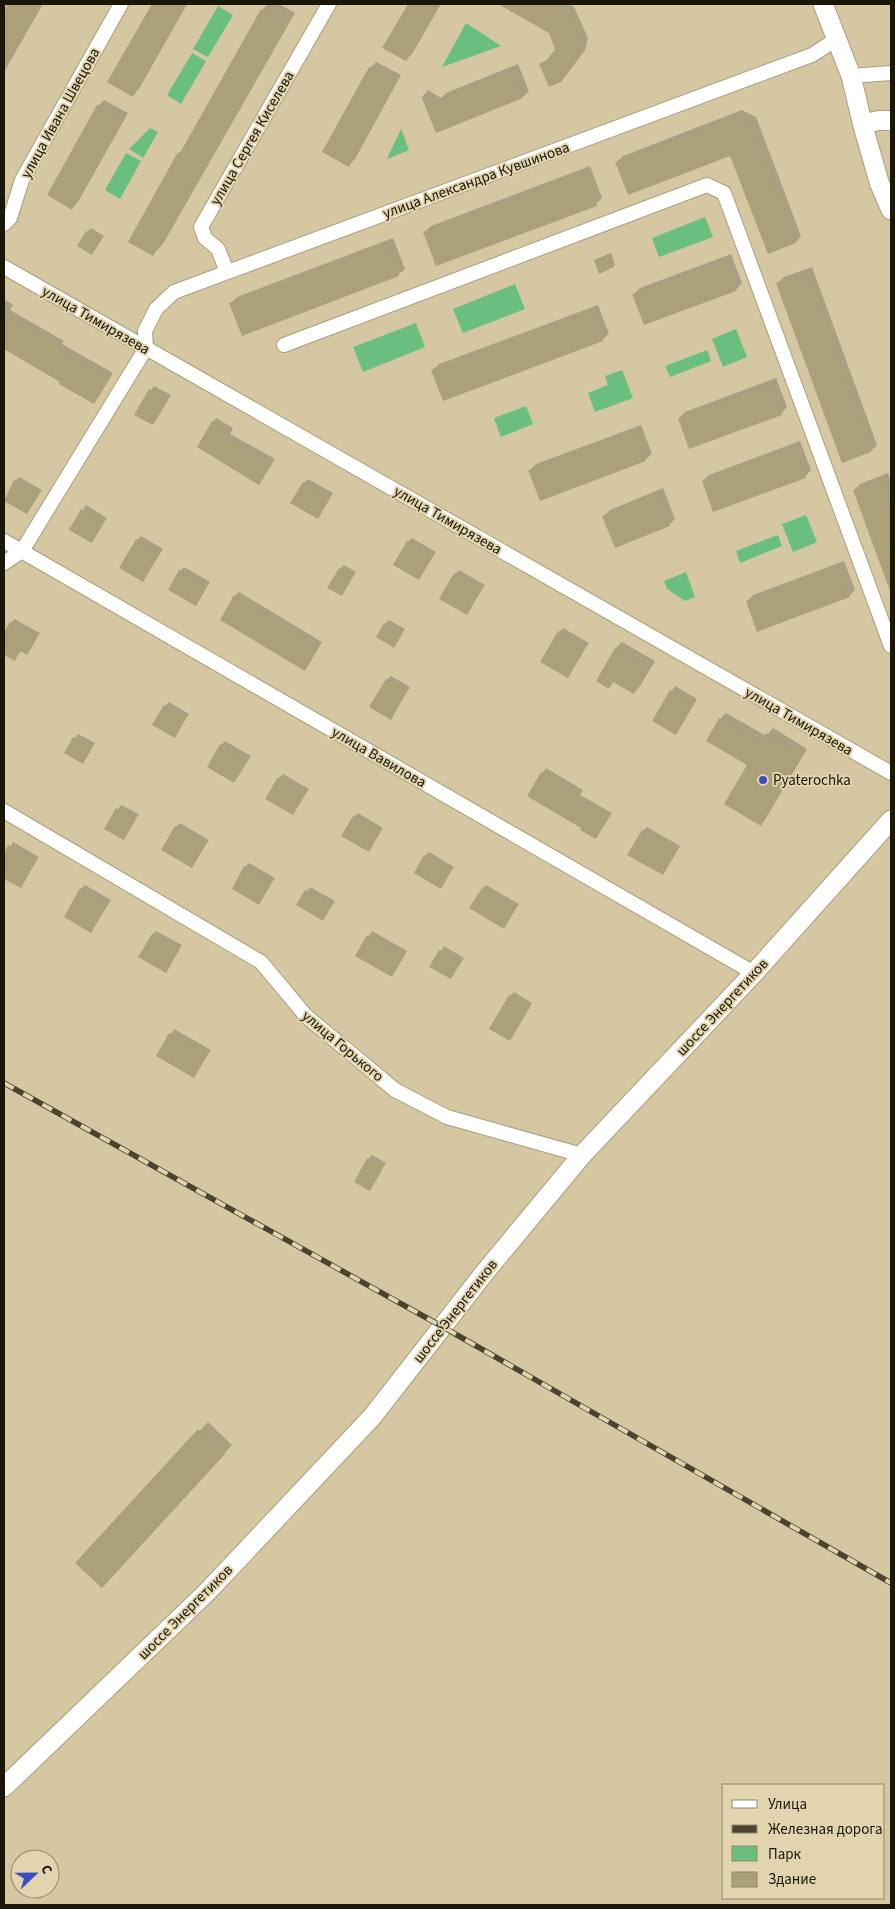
<svg xmlns="http://www.w3.org/2000/svg" width="895" height="1909" font-family="'Source Sans 3',sans-serif">
	<style>
		.green { fill: #6abe80 }
		.shadow { fill: #0003 }
		.building { fill: #aca07b }
		.lines { fill: none; stroke-linecap: round; stroke-linejoin: round }
		.street-casing { stroke: #aa9e7a; stroke-width: 16 }
		.secondary-casing { stroke: #aa9e7a; stroke-width: 21 }
		.street { stroke: #fff; stroke-width: 14 }
		.secondary { stroke: #fff; stroke-width: 19 }
		.rail-casing { stroke: #49432f; stroke-width: 5.5 }
		.rail { stroke: #e1d4ae; stroke-width: 4; stroke-dasharray: 11; stroke-linecap: butt }
		.poi-dot { fill: #3c4fc2; stroke: #e1d4ae; stroke-width: 2 }
		.labels { text-anchor: middle; stroke-width: 4; stroke-linejoin: round; paint-order: stroke }
		.street-label { font-size: 15px; fill: #1a1608; stroke: #e1d4ae }
		.poi-label { font-size: 15px; fill: #1a1608; stroke: #e1d4ae; text-anchor: start }
	</style>
	<rect width="100%" height="100%" fill="#d4c7a2"/>
	<path class="green" d="M218 6 233 15 208 57 193 49Z
		M466 23 501 46 442 67Z
		M192 53 206 61 181 104 167 95Z
		M150 128 158 132 143 158 129 149Z
		M401 129 409 150 387 159Z
		M126 153 141 161 120 199 105 190Z
		M705 217 713 237 659 257 652 238Z
		M515 284 525 309 463 333 453 309Z
		M416 323 425 347 363 372 353 347Z
		M736 329 747 357 723 367 712 339Z
		M707 350 711 361 670 377 665 366Z
		M622 370 633 398 595 412 588 393 608 385 605 376Z
		M526 406 533 424 501 437 494 418Z
		M806 515 817 542 793 552 782 524Z
		M778 535 782 546 740 563 736 551Z
		M686 572 695 597 685 601 667 589 664 581Z"/>
	<path class="shadow" d="M9 4H43L4 72V13Z
		M154 4H187L139 89 132 96 109 82Z
		M268 4H279L295 13 163 244 153 254 179 153 186 146 262 10Z
		M409 4H441L412 54 406 60 384 47Z
		M501 4H569L574 7 588 38 585 50 561 81 541 64 552 56 557 49 550 32Z
		M376 62 401 75 355 159 349 165 370 68Z
		M518 64 529 91 523 97 436 131 423 96 428 90 441 98 446 93Z
		M104 100 128 113 78 202 72 208 98 106Z
		M742 110 756 117 801 236 796 242 769 252 731 154 617 162 623 156Z
		M590 166 602 198 596 204 425 232 431 226Z
		M91 228 104 236 92 253 87 232Z
		M393 238 405 269 398 275 231 303 237 297Z
		M611 253 615 265 614 266 595 260Z
		M731 254 742 283 736 290 645 323 634 294 640 288Z
		M812 267 877 445 871 451 843 461 778 283 784 277Z
		M4 299 13 305 10 310 64 341 62 344 113 373 98 398 93 403 62 381 13 337 4 332Z
		M598 305 609 334 602 340 433 370 439 364Z
		M776 378 787 407 781 414 679 418 685 412Z
		M154 386 171 395 153 424 136 414Z
		M216 418 233 428 230 434 275 459 259 483 213 422Z
		M641 425 652 454 645 460 530 470 536 464Z
		M800 441 811 470 805 477 703 481 709 475Z
		M888 473 891 482V592L854 490 860 484Z
		M19 477 42 490 27 513 15 481Z
		M308 479 333 493 318 518 304 483Z
		M663 488 675 519 669 525 604 516 610 510Z
		M86 505 107 518 92 542 70 529Z
		M141 536 163 549 143 580 137 540Z
		M412 538 436 552 419 578 408 542Z
		M844 561 855 590 849 596 747 601 753 595Z
		M344 565 356 572 342 595 340 569Z
		M184 567 210 582 195 605 180 571Z
		M459 570 485 585 467 613 455 574Z
		M239 592 322 642 305 670 235 596Z
		M14 619 40 633 30 650 26 654 21 651 15 659 4 653V635Z
		M389 620 405 629 394 646 385 624Z
		M563 628 589 643 568 676 559 632Z
		M622 642 655 661 640 686 634 693 615 681 609 687 597 681 616 648Z
		M391 676 410 687 391 718 387 680Z
		M675 686 697 699 676 734 653 720Z
		M169 702 189 714 174 737 165 706Z
		M726 713 766 736 773 728 807 749 766 818 761 824 749 765 720 719Z
		M78 734 95 743 83 763 65 753Z
		M225 741 251 756 234 782 221 745Z
		M546 768 583 790 580 795 612 813 596 837 583 827 528 796Z
		M283 774 309 789 293 813 279 778Z
		M121 805 139 814 123 838 106 828Z
		M358 813 383 828 369 850 354 817Z
		M180 823 209 840 192 866 176 827Z
		M647 827 680 846 663 874 643 831Z
		M13 842 39 857 20 887 4 877V856Z
		M429 852 454 867 441 887 425 856Z
		M249 863 275 878 259 903 245 867Z
		M85 885 111 900 91 931 81 889Z
		M486 885 519 904 504 927 483 888Z
		M310 887 335 901 323 919 298 905Z
		M156 931 182 945 166 972 152 935Z
		M372 931 407 951 392 976 357 956Z
		M444 946 464 958 451 978 431 966Z
		M514 992 532 1003 510 1040V996Z
		M174 1029 211 1050 194 1076 158 1056Z
		M372 1155 386 1163 369 1189 368 1159Z
		M208 1422 232 1445 110 1578 76 1563Z"/>
	<path class="building" d="M8 4H42L4 68V11Z
		M152 4H187L133 97 107 82Z
		M408 4H440L406 61 382 48Z
		M498 4H554L568 13 571 17 582 45 579 58 561 82 549 87 539 64 547 60 555 49 549 33Z
		M261 9 286 23 216 147 214 146 153 256 128 242 178 152 180 153Z
		M369 67 396 82 349 167 322 152Z
		M512 70 523 98 436 133 421 96 436 104 438 99Z
		M97 105 122 120 72 210 47 195Z
		M735 116 750 123 796 243 768 254 730 156 628 195 615 162Z
		M584 171 597 206 436 266 423 232Z
		M86 231 101 240 92 255 77 246Z
		M386 243 399 276 242 336 229 303Z
		M609 254 614 267 599 274 594 260Z
		M725 260 736 291 644 325 632 294Z
		M806 272 871 452 842 463 776 283Z
		M592 310 603 341 443 401 431 370Z
		M4 314 60 346 58 349 109 378 94 404 59 384 60 382 4 349Z
		M770 384 782 415 689 449 678 418Z
		M149 389 168 400 153 425 134 415Z
		M212 421 230 432 227 438 272 464 259 485 197 447Z
		M635 430 646 461 540 501 528 470Z
		M794 447 806 478 713 512 702 481Z
		M882 479 891 504V591H890L853 490Z
		M14 480 39 494 27 514 4 501Z
		M303 482 330 498 318 519 290 503Z
		M657 494 670 526 615 548 602 516Z
		M81 509 104 522 92 543 69 530Z
		M136 539 160 553 143 582 119 568Z
		M407 541 433 556 419 580 393 565Z
		M838 566 850 597 757 632 746 601Z
		M339 568 353 576 342 596 327 588Z
		M179 570 207 587 196 606 168 590Z
		M454 573 482 589 467 615 439 599Z
		M234 595 319 647 305 671 220 620Z
		M10 622 37 637 27 655 20 651 15 661 4 655V632Z
		M384 623 402 634 394 648 376 637Z
		M558 631 586 647 568 678 540 662Z
		M615 648 650 668 634 694 613 682 609 689 596 681Z
		M386 679 407 691 391 720 369 707Z
		M670 690 694 704 676 735 652 721Z
		M164 705 186 718 175 738 152 725Z
		M719 718 761 742 766 733 803 755 761 826 724 804 747 765 706 741Z
		M73 737 92 748 83 764 64 753Z
		M220 744 248 760 234 783 207 767Z
		M541 772 580 794 577 799 609 817 596 839 580 830 581 828 527 796Z
		M278 777 306 793 293 815 265 799Z
		M116 808 136 819 124 840 104 829Z
		M353 816 380 832 369 852 341 836Z
		M175 826 206 844 192 868 161 850Z
		M642 830 677 851 663 875 627 855Z
		M8 845 36 861 21 888 4 879V853Z
		M424 855 451 871 441 889 414 873Z
		M244 866 272 882 259 905 232 889Z
		M80 888 108 904 91 933 64 917Z
		M482 888 516 908 504 929 469 908Z
		M305 890 332 905 323 921 296 905Z
		M152 934 179 950 166 973 138 957Z
		M367 935 404 956 392 977 355 956Z
		M439 950 461 962 451 979 429 967Z
		M509 995 530 1007 510 1041 489 1029Z
		M169 1033 208 1054 194 1078 156 1056Z
		M367 1158 383 1168 370 1191 354 1182Z
		M198 1429 225 1454 102 1588 75 1563Z"/>
	<g class="lines">
		<g class="street-casing">
			<path id="street" d="M851 76 891 73
				M4 224 10 218 22 180 121 4
				M4 267 891 773
				M227 272 218 249 205 238 201 227 329 4
				M284 345 707 185 724 193 891 646
				M146 348 145 331 156 309 174 292 812 55 838 38
				M4 541 754 973
				M4 563 22 551 146 348
				M4 811 261 962 306 1016 395 1090 447 1117 582 1155"/>
		</g>
		<g class="secondary-casing">
			<path id="secondary" d="M823 4 851 76 863 126 879 182 891 210
				M863 126C872 121 880 119 891 121
				M4 1787 207 1592 372 1417 485 1272 582 1155 754 973 891 820"/>
		</g>
		<use href="#street" class="street"/>
		<use href="#secondary" class="secondary"/>
		<g class="rail-casing">
			<path id="rail" d="M4 1083 443 1327 891 1583"/>
		</g>
		<use href="#rail" class="rail"/>
	</g>
	<circle class="poi-dot" cx="763" cy="780" r="5"/>
	<g class="labels">
		<g class="street-label">
			<text transform="translate(60 113) rotate(-61)" y="5">улица Ивана Швецова</text>
			<text transform="translate(252 138) rotate(-60)" y="5">улица Сергея Киселева</text>
			<text transform="translate(476 180) rotate(-20)" y="5">улица Александра Кувшинова</text>
			<text transform="translate(96 320) rotate(30)" y="5">улица Тимирязева</text>
			<text transform="translate(448 520) rotate(30)" y="5">улица Тимирязева</text>
			<text transform="translate(799 721) rotate(30)" y="5">улица Тимирязева</text>
			<text transform="translate(379 757) rotate(30)" y="5">улица Вавилова</text>
			<text transform="translate(722 1007) rotate(-47)" y="5">шоссе Энергетиков</text>
			<text transform="translate(343 1046) rotate(40)" y="5">улица Горького</text>
			<text transform="translate(455 1311) rotate(-52)" y="5">шоссе Энергетиков</text>
			<text transform="translate(185 1612) rotate(-45)" y="5">шоссе Энергетиков</text>
		</g>
		<g class="poi-label">
			<text x="773" y="785">Pyaterochka</text>
		</g>
	</g>
	<rect width="895" height="1909" fill="none" stroke="#1a1608" stroke-width="10"/>
	<rect x="722" y="1784" width="162" height="115" fill="#e1d4ae" stroke="#91886c"/>
	<rect x="732" y="1800" width="25" height="8" fill="#ffffff" stroke="#91886c"/>
	<text x="768" y="1809" font-size="15" fill="#1a1608">Улица</text>
	<rect x="732" y="1825" width="25" height="8" fill="#49432f" stroke="#91886c"/>
	<text x="768" y="1834" font-size="15" fill="#1a1608">Железная дорога</text>
	<rect x="732" y="1846" width="25" height="15" fill="#6abe80" stroke="#91886c"/>
	<text x="768" y="1859" font-size="15" fill="#1a1608">Парк</text>
	<rect x="732" y="1872" width="25" height="15" fill="#aca07b" stroke="#91886c"/>
	<text x="768" y="1884" font-size="15" fill="#1a1608">Здание</text>
	<g transform="translate(35 1874) rotate(68)"><circle r="24" fill="#e1d4ae" stroke="#91886c"/>
	<path d="M0-4L9 19L0 12L-9 19Z" fill="#3c4fc2"/>
	<text y="-8" font-size="14" font-weight="bold" text-anchor="middle" fill="#1a1608">С</text>
	</g>
</svg>
